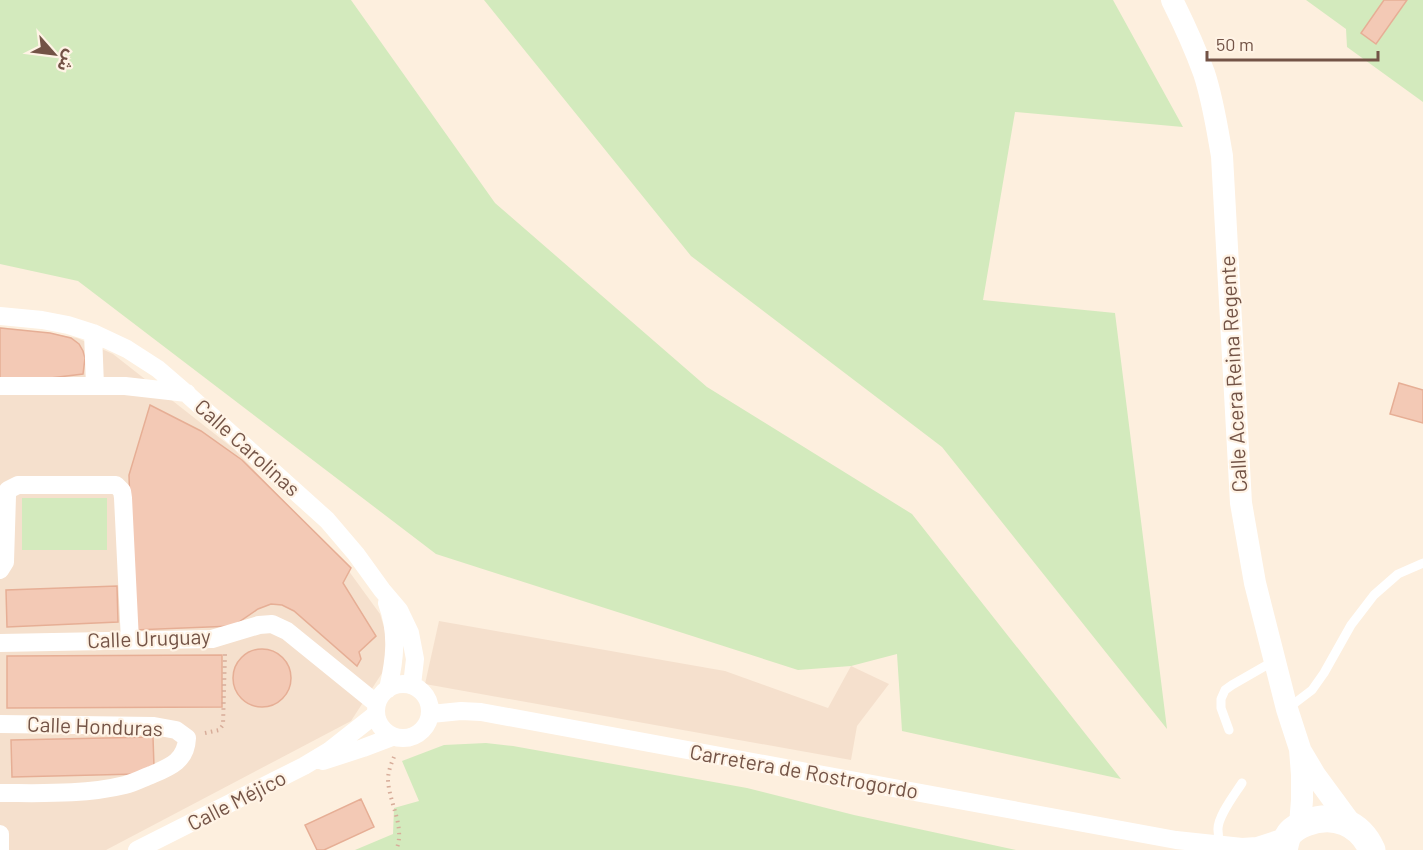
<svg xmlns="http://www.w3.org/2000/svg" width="1423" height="850" font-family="Barlow,'Noto Sans Arabic',sans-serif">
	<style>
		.residential { fill: #f5e0cd }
		.green { fill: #d3eabd }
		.building { fill: #f3c9b5; stroke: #e6ae95; stroke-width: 1.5 }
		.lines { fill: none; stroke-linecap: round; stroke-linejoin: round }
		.path { stroke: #d7ac99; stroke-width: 4; stroke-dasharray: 1.5 4.5; stroke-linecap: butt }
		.service { stroke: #fff; stroke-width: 9 }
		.minor { stroke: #fff; stroke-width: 18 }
		.tertiary { stroke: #fff; stroke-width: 22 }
		.secondary { stroke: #fff; stroke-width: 27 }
		.labels { text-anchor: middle; stroke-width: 4.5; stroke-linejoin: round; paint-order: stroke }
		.street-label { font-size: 21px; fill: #735346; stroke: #fff3e5 }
	</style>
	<rect width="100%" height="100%" fill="#fdefde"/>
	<path class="residential" d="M0 327 48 333 77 338 113 354 234 449 343 563 380 614 387 637 384 670 351 721 106 850H0Z
		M439 621 725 671 828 708 851 666 889 684 857 726 851 760 425 684Z"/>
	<path class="green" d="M0 0H351L495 203 707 387 912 514 1121 779 902 731 897 654 851 666 798 670 436 554 78 281 0 264Z
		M484 0H1113L1183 127 1015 112 983 300 1115 313 1167 729 942 447 691 256Z
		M1306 0H1423V102L1347 47 1346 29Z
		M22 498H107V550H22Z
		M486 743 513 746 747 788 854 815 1016 850H355L393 834 394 808 419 801 402 761 444 745Z"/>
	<path class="building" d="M1384 0H1407L1376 44 1361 33Z
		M0 328 50 333 71 338 79 344 83 351 85 358 83 374 42 379 0 378Z
		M1399 383 1423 390V423L1390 414Z
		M150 405 201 431 242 460 351 568 343 583 376 636 359 652 361 659 357 666 294 611 282 605 271 604 258 609 233 626 134 630 129 475Z
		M117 586 118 622 7 627 6 590Z
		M233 678a29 29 0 1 1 58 0a29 29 0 1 1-58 0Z
		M222 655V707L7 708V656Z
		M153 737 154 767 138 774 12 777 11 740Z
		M361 799 374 827 324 850H317L305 825Z"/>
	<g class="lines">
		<path class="path" d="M205 733 219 730 223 725 225 654
			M394 757C391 764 388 772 388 780 389 803 406 828 396 850"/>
		<path class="service" d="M1287 709 1312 690 1324 673 1351 625 1374 595 1398 574 1423 563
			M1229 730 1221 708V699L1225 690 1232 685 1274 661
			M1220 844C1219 840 1218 835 1218 830 1217 817 1235 794 1242 783"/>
		<path class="minor" d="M0 316 42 320 68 325 93 333 127 349 158 369 187 394 327 520 356 554 382 590 399 610 410 633 415 659 412 685
			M93 333 95 386
			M0 386H125L187 393
			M0 570 5 562 7 496 8 490 18 485H116L122 491 123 498 130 641
			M387 603C398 633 395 659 388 689
			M0 643 212 639 259 625 272 624 287 631 377 704
			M376 711a27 27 0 1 1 54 0a27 27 0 1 1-54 0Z
			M431 714 461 711 481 712 1176 840 1242 847 1257 846 1288 836
			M0 724 154 726 176 730 187 738C186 761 170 767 151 775 143 778 134 783 125 785 84 795 42 793 0 793
			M323 761 363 748 392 737
			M0 834V850
			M137 850 304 766 329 751 376 714"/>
		<path class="tertiary" d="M1172 0C1184 24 1195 48 1204 73 1213 100 1217 128 1222 156L1241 503 1255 583 1287 709 1300 749 1302 775V800L1300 825
			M1302 753 1315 775 1351 824"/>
		<path class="secondary" d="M1284 850C1285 846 1286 840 1288 836 1291 830 1300 825 1306 823 1334 812 1360 823 1372 850"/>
	</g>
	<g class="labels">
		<g class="street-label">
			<text transform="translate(1234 374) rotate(-93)" y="7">Calle Acera Reina Regente</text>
			<text transform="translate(247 448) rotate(42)" y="7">Calle Carolinas</text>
			<text transform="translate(149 639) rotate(-2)" y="7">Calle Uruguay</text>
			<text transform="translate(95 727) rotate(2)" y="7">Calle Honduras</text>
			<text transform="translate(804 772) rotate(10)" y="7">Carretera de Rostrogordo</text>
			<text transform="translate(237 801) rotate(-27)" y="7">Calle Méjico</text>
		</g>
	</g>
	<g transform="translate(54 54) rotate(118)" stroke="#fff3e5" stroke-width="4.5" paint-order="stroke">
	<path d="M0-4.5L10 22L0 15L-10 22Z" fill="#735346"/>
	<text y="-9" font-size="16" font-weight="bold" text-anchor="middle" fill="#735346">ش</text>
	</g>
	<path d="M1207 51v9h171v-9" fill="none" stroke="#735346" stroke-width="3"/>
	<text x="1216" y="51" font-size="18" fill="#735346" stroke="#fff3e5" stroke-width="4.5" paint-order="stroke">50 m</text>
</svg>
